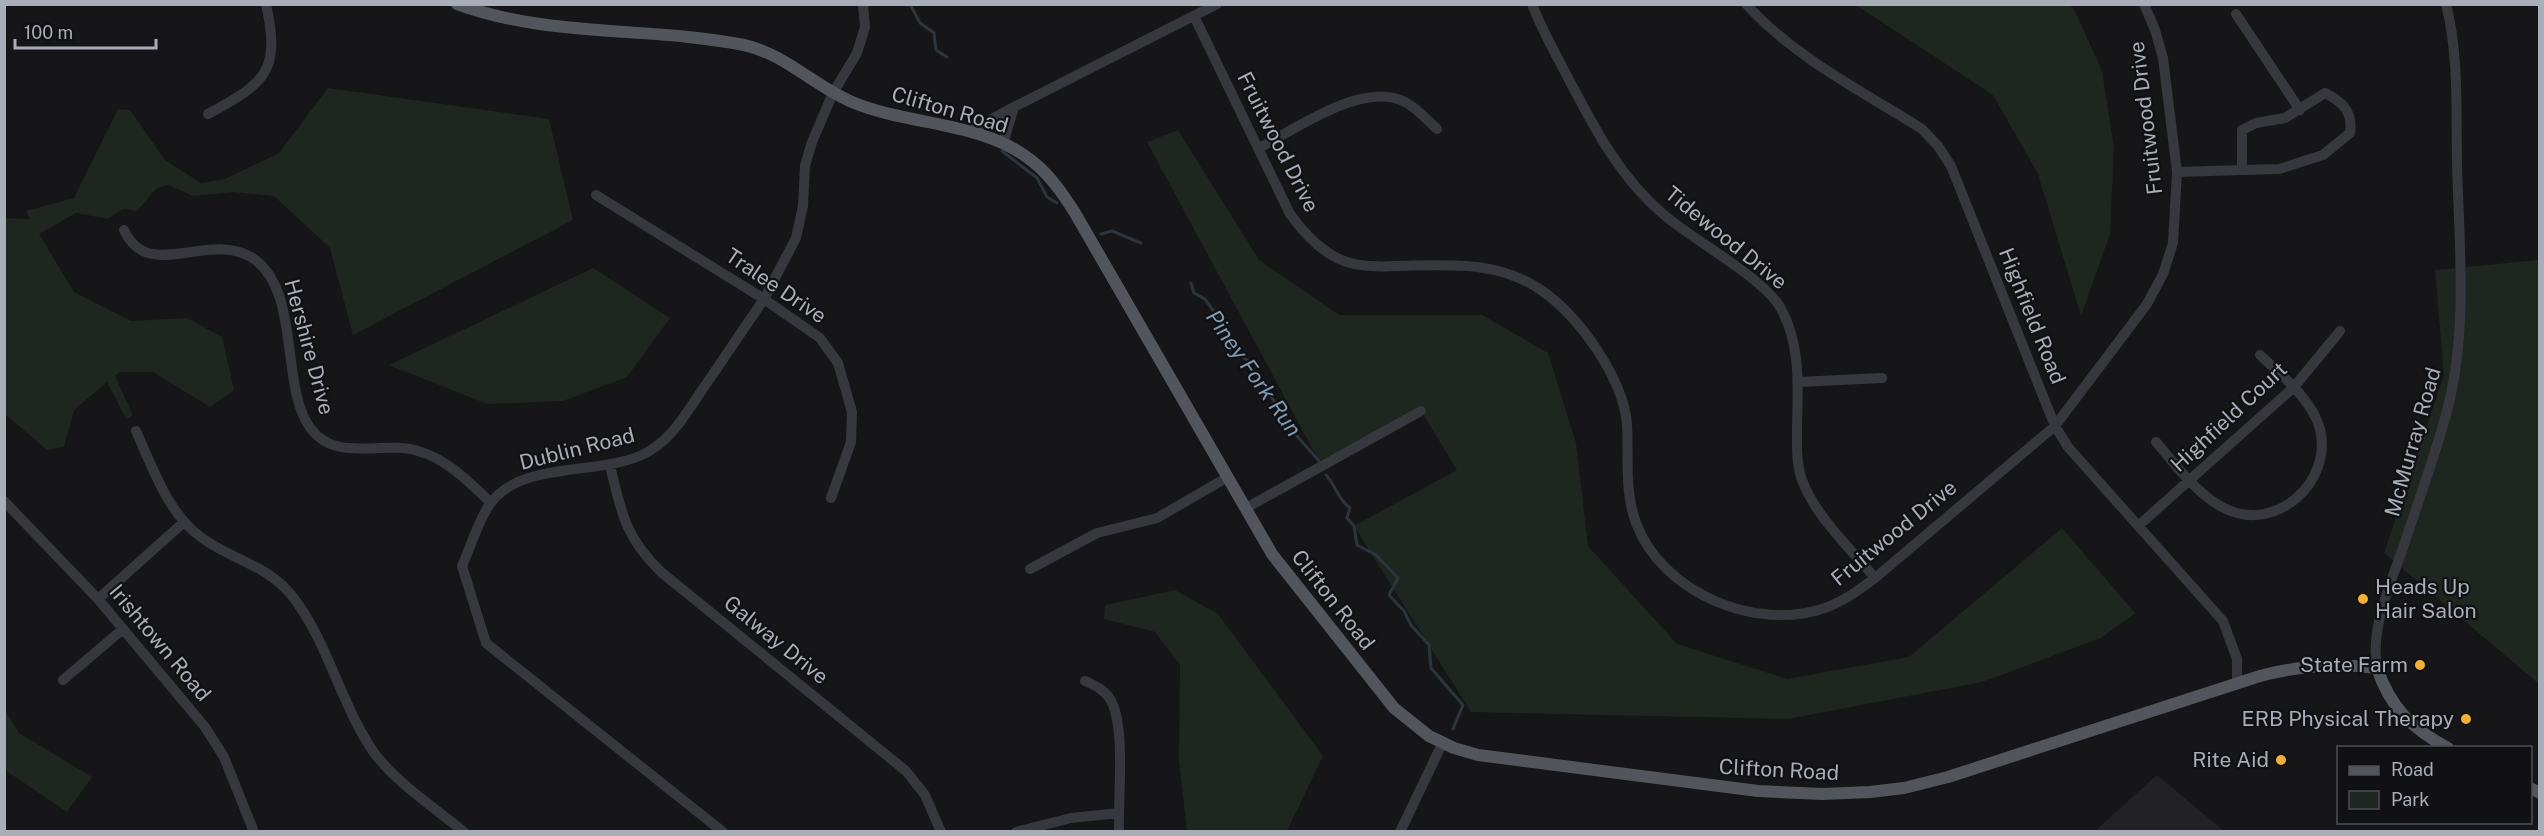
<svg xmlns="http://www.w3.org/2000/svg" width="2544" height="836" font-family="'Public Sans',sans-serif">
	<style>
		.built { fill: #222225 }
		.green { fill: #1e261f }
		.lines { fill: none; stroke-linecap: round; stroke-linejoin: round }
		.stream { stroke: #2c353c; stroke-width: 3 }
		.minor { stroke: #37383d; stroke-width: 10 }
		.major { stroke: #53555c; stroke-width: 12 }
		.poi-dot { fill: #f2b134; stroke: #111113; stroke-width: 2 }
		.labels { text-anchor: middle; stroke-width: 4.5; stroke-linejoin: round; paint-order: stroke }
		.street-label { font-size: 21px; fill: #a8adb8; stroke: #111113 }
		.poi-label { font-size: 21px; fill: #a8adb8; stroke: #111113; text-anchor: end }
		.water-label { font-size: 22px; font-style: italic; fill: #7f9bb3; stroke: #111113 }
	</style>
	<rect width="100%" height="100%" fill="#161618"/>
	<path class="built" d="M2157 775 2224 831H2095Z"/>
	<path class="green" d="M2069 5 2074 9 2102 71 2114 148 2110 234 2081 316 2038 174 1993 95 1856 5Z
		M328 88 549 119 573 220 353 335 330 248 274 196 233 192 193 196 168 185 157 188 137 211 123 209 108 219 76 213 39 234 74 292 131 321 187 318 222 337 234 390 210 407 153 372H120L115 376 133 415 126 419 107 382 74 410 64 447 47 450 5 414V218L30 219 26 211 74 198 118 109 130 110 165 160 201 183 225 179 279 153Z
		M1178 130 1259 260 1339 315H1482L1548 353 1576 443 1588 546 1677 644 1787 679 1909 657 2062 528 2135 613 2101 638 1982 682 1788 719 1471 712 1354 526 1457 470 1421 411 1319 461 1147 142Z
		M2539 260V684L2384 553 2444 375 2435 270Z
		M593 268 670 318 627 377 563 401 487 404 389 365Z
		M1175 590 1218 614 1323 756 1287 831H1187L1179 760 1180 665 1155 632 1104 619 1105 605Z
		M4 708 19 733 92 777 67 812 5 770Z"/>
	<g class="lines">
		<path class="stream" d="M910 4 920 23 934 33 936 50 947 57
			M1002 151 1037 178 1047 197 1057 203
			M1101 234 1112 231 1141 243
			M1191 283 1194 293 1205 299 1219 319 1234 349 1248 361 1296 435 1319 461
			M1326 475C1336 486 1339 501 1350 508L1347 518 1354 526 1357 545 1376 555 1398 578 1389 595 1404 611 1411 625 1429 645 1431 668 1463 705 1453 729"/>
		<path class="minor" d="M1532 4C1541 28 1554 51 1566 74 1593 125 1618 176 1663 214 1693 240 1762 277 1780 307 1801 343 1798 386 1797 427 1797 445 1796 463 1802 480 1816 517 1850 548 1875 578
			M1746 4C1795 58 1862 91 1922 129L1938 146 1951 166 2055 426 2068 447 2223 621 2237 659V683
			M2236 14 2300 110
			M1194 16 1290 214C1303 232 1318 249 1339 259 1356 267 1379 267 1397 266 1448 265 1497 260 1541 290 1579 316 1623 378 1627 424 1629 458 1624 490 1636 523 1662 593 1756 632 1825 608 1844 601 1859 590 1875 578L2055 426 2147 304 2163 274 2173 243 2177 172 2163 58 2155 30 2144 4
			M208 114C265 83 281 72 266 4
			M968 132 1014 107
			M1003 144 1014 107 1217 4
			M1259 148C1296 129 1363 80 1405 102 1417 108 1427 120 1437 129
			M2177 172 2242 170V130L2256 123 2285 118 2325 93C2343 102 2353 112 2350 133L2323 155 2279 169 2242 170
			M596 195 764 299 820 338 838 363 852 412 851 442 831 498
			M124 230C148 283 206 231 251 257 302 288 279 387 311 429 337 463 382 440 418 451 447 459 469 482 491 503
			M1798 382 1882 378
			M136 431C153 468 168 514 202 538 232 560 270 566 293 597 329 644 341 706 375 754 398 784 435 808 464 832
			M2156 442C2176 465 2198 496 2226 509 2276 533 2333 482 2320 429 2312 399 2281 375 2260 355
			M610 465C621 512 625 537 661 572L906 771 925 795 941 832
			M4 501 98 599 205 727 224 757 254 832
			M1246 508 1421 411
			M2138 526 2294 387 2340 331
			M1030 569 1097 533 1157 518 1228 477
			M98 599 184 522
			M2377 668C2370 627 2391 583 2404 545 2419 499 2436 454 2448 407 2468 327 2459 244 2457 163 2456 111 2459 55 2446 4
			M63 680 123 629
			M1085 681C1097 686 1108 692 1113 705 1125 735 1118 797 1119 832
			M723 832 486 643 462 566C471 546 478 521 490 504 522 459 603 477 648 452 662 444 672 433 681 421L764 299 796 238 803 206 805 166 812 142 833 93 857 53 865 27 863 4
			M1016 832 1071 818 1119 813
			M1400 832 1442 744"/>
		<path class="major" d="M457 4C550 38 648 26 744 45 785 54 814 86 852 102 909 126 983 121 1032 161 1050 175 1063 194 1075 213L1272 554 1394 708 1429 736 1454 748 1478 755 1758 791 1822 794 1870 792 1904 788 1948 777 2260 676C2298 666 2339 663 2377 668 2390 707 2412 729 2448 748
			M2530 788 2540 793"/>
	</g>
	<g class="poi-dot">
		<circle cx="2363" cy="599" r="6"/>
		<circle cx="2420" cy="665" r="6"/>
		<circle cx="2466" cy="719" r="6"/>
		<circle cx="2281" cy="760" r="6"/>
	</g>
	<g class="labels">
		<g class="street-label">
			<text transform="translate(950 110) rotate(16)" y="7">Clifton Road</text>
			<text transform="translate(2146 118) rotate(-97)" y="7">Fruitwood Drive</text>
			<text transform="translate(1278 142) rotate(63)" y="7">Fruitwood Drive</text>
			<text transform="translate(1726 238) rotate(39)" y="7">Tidewood Drive</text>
			<text transform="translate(776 286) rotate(34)" y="7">Tralee Drive</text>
			<text transform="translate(2032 316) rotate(68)" y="7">Highfield Road</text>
			<text transform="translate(309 347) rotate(75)" y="7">Hershire Drive</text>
			<text transform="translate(2229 417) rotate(-43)" y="7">Highfield Court</text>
			<text transform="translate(2413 442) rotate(-74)" y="7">McMurray Road</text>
			<text transform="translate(577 449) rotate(-14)" y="7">Dublin Road</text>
			<text transform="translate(1894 533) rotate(-39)" y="7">Fruitwood Drive</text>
			<text transform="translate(1333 600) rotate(52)" y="7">Clifton Road</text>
			<text transform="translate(776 640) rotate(39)" y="7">Galway Drive</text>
			<text transform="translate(160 643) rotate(50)" y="7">Irishtown Road</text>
			<text transform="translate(1779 770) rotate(3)" y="7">Clifton Road</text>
		</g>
		<g class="poi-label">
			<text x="2375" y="594" text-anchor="start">Heads Up<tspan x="2375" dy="24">Hair Salon</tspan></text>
			<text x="2408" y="672">State Farm</text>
			<text x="2454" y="726">ERB Physical Therapy</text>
			<text x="2269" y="767">Rite Aid</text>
		</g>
		<g class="water-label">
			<text transform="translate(1254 373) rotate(55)" y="8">Piney Fork Run</text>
		</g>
	</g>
	<rect width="2544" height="836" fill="none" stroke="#a8adb8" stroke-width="12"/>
	<rect x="2337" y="746" width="195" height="78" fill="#111113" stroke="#4d4f55" stroke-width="1.5"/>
	<rect x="2349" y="766" width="30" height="9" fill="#53555c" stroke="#4d4f55" stroke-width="1.5"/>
	<text x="2391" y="776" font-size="18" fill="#a8adb8">Road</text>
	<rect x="2349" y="791" width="30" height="18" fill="#1e261f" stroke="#4d4f55" stroke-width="1.5"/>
	<text x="2391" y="806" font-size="18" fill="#a8adb8">Park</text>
	<path d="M15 39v9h141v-9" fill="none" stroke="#a8adb8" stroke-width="3"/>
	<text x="24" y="39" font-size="18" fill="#a8adb8" stroke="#111113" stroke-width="4.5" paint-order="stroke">100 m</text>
</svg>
